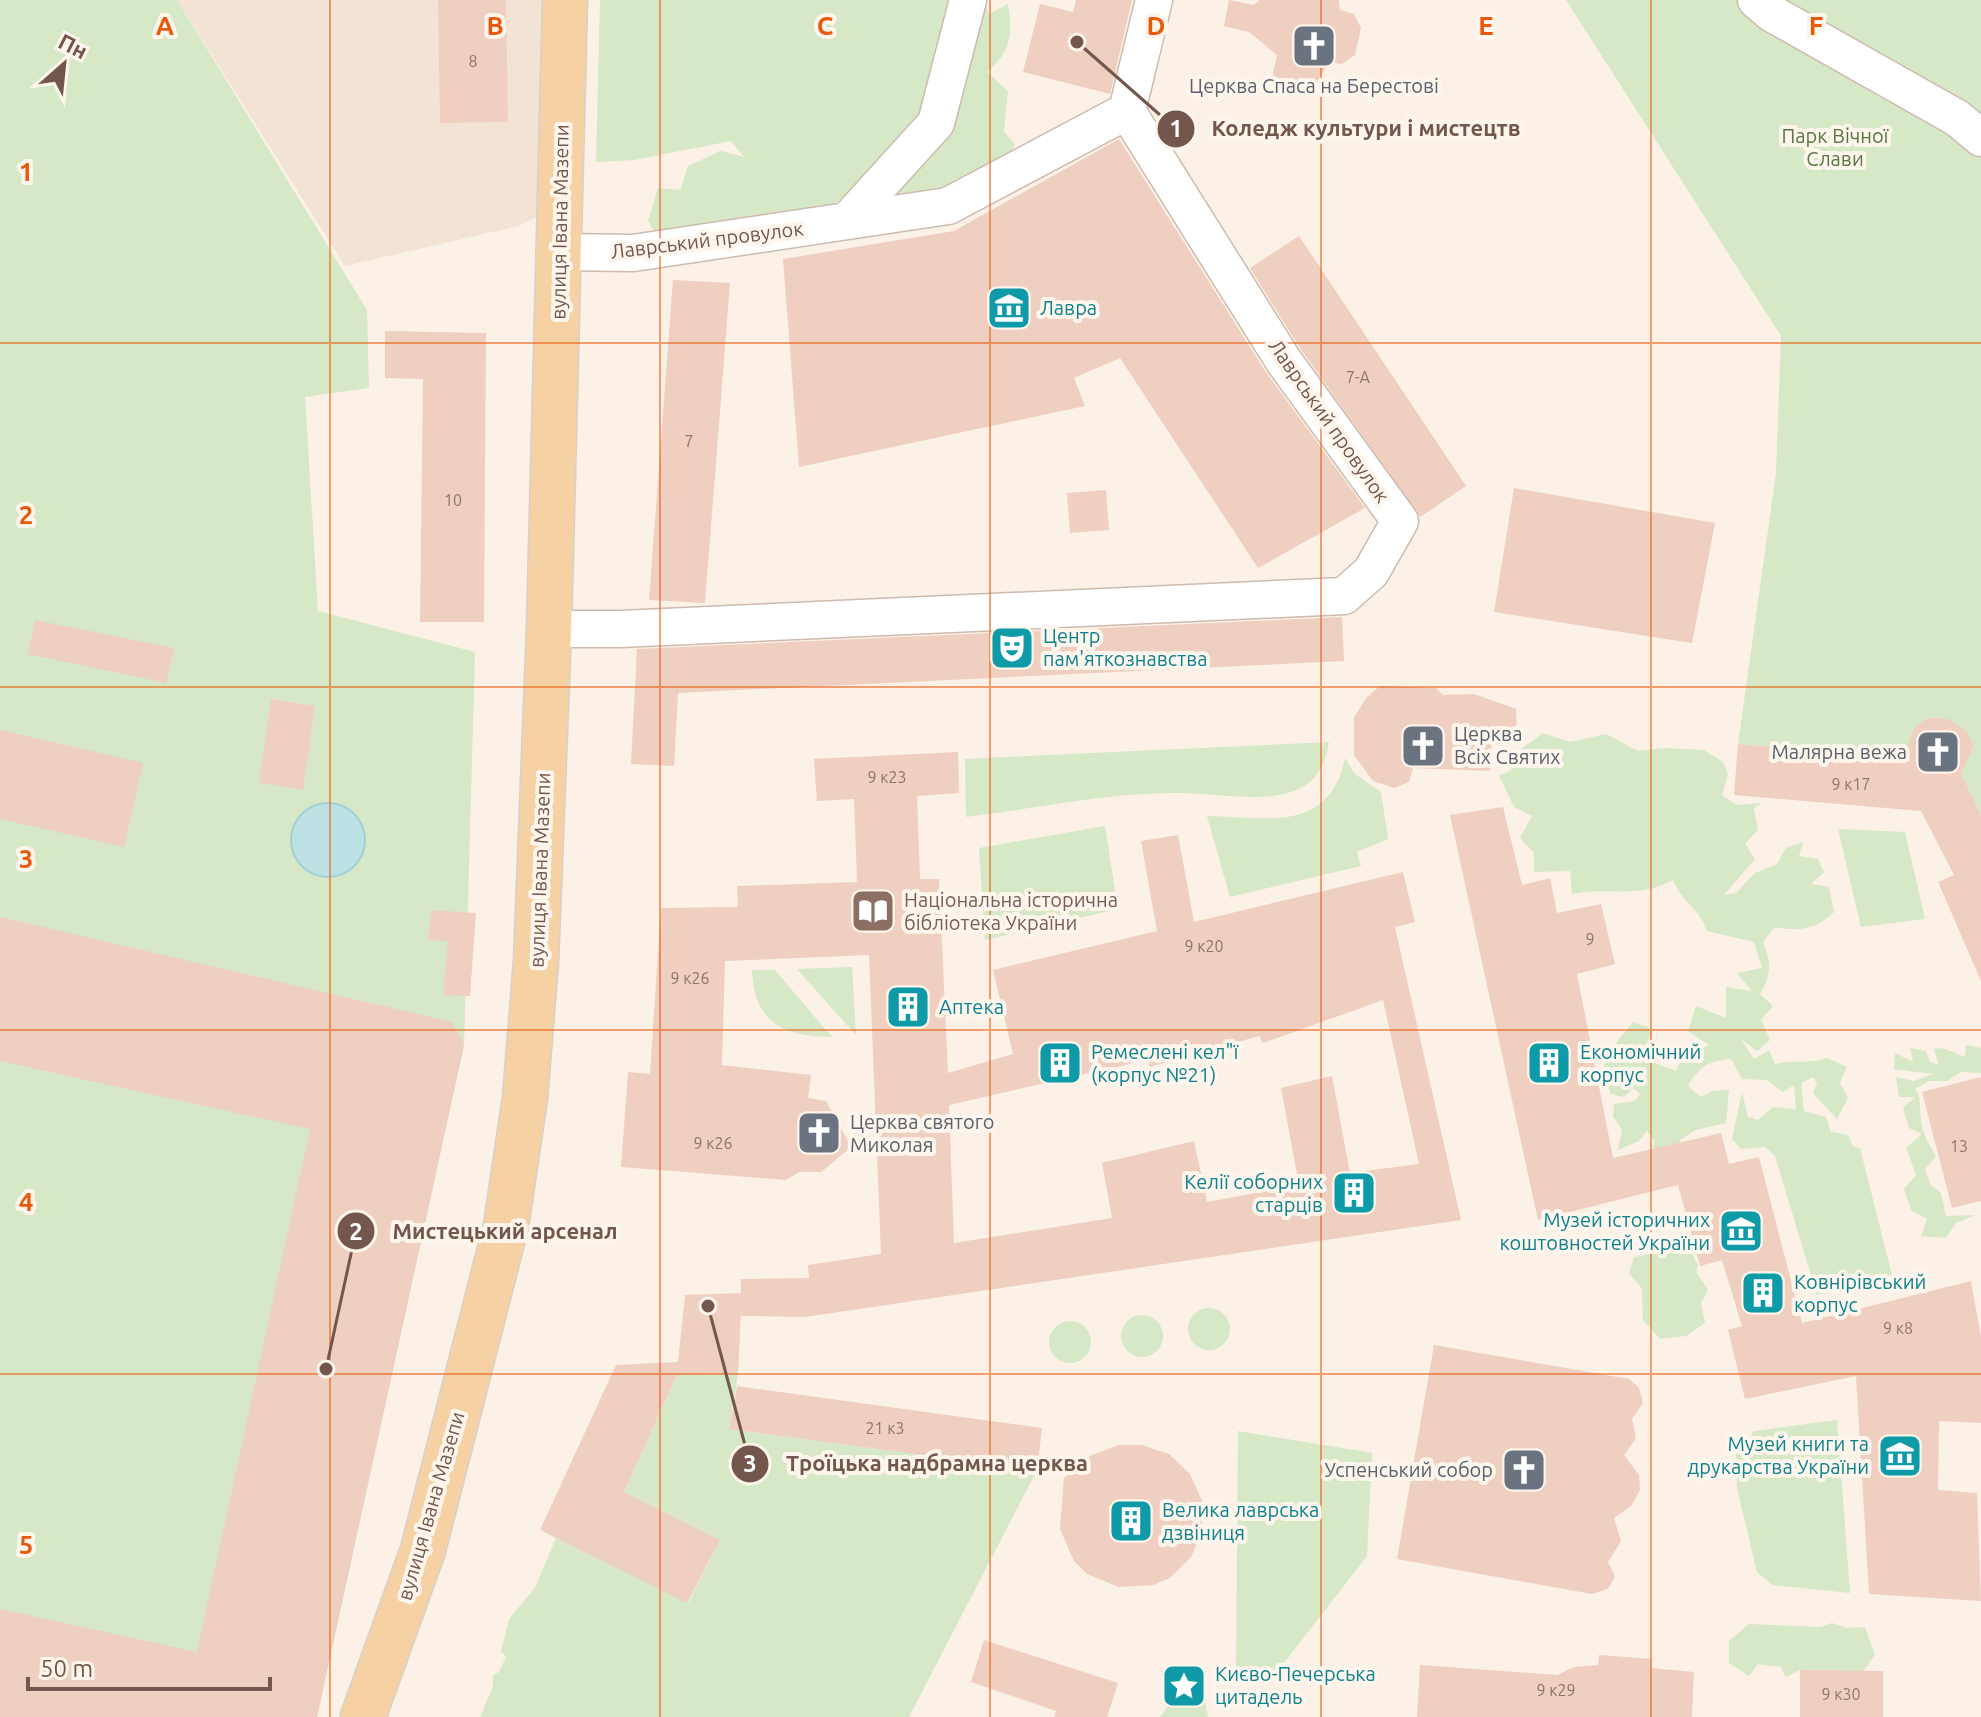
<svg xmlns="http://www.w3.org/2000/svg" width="1981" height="1717" font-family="Ubuntu,sans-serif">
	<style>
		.residential { fill: #f2e3d5 }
		.green { fill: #d6e8c5 }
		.water { fill: #bce0e3; stroke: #a2d0d5; stroke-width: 2 }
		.building { fill: #efcfbf; fill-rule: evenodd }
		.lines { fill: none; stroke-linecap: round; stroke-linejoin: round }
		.minor-casing { stroke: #cebbb0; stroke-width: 39 }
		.major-casing { stroke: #d8d0cd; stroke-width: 47 }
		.minor { stroke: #fff; stroke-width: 36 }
		.major { stroke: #f5d1a3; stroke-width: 44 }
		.grid { fill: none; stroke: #e8590c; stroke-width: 2; stroke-opacity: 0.55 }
		.labels { text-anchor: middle; stroke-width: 8; stroke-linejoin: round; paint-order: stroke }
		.number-label { font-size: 16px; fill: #927569 }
		.worship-label { font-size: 20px; fill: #5b616d; stroke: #fef6ec; text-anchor: start }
		.park-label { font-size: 20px; fill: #577845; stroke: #fef6ec }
		.street-label { font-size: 20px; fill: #73574c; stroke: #fef6ec }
		.culture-label { font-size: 20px; fill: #0d838f; stroke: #fef6ec; text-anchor: start }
		.education-label { font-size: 20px; fill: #785e54; stroke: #fef6ec; text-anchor: start }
		.grid-label { font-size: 26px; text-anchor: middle; font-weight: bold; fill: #e8590c; stroke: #fef6ec; stroke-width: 8; stroke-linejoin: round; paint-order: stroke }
		.leader { fill: none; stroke: #73574c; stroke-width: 3 }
		.callout-dot { fill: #73574c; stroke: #fef6ec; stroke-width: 3 }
		.mark-label { font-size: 24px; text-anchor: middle; font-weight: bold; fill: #fff }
		.callout-label { font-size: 22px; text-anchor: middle; font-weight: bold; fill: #73574c; stroke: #fef6ec; stroke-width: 8; stroke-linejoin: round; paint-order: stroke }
	</style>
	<rect width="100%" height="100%" fill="#fbf1e6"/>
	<path class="residential" d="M177 0H550L546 212 519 226 345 266Z"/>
	<path class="green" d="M0 0H177L367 310 369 388 305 397 318 611 475 652 464 1045 317 1717H0Z
		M600 0H983L989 14 1008 4C1013 35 1011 52 987 72L1008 91 1004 131 1015 145 991 195 941 219 849 194 823 210 659 239 648 221 658 188 680 190 688 166 721 151 744 157 731 141 634 160 596 162Z
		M1566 0H1981V815L1961 773 1974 746C1963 725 1951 719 1928 718L1910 758 1738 744 1776 473 1781 336Z
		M1543 733 1570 742 1606 734 1638 751 1664 748 1704 750 1723 762 1728 774 1722 796 1738 805 1762 803 1754 808 1758 830 1745 844 1755 859 1724 895 1736 893 1755 873 1777 864 1786 848 1803 842 1799 856 1818 859 1824 872 1811 884 1829 887 1834 912C1817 929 1799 932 1775 927L1763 942C1771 963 1772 974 1760 994L1773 1006 1761 1020 1770 1040 1757 1051 1740 1038 1754 1059 1769 1050 1775 1064C1794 1060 1808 1064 1827 1058L1847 1067 1840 1083 1848 1098 1837 1119 1813 1093 1817 1084 1813 1077 1801 1083 1804 1111 1826 1117 1831 1132 1848 1135 1853 1147 1860 1148 1892 1275 1817 1295 1775 1156 1765 1147 1741 1149 1732 1139 1742 1092 1748 1117 1758 1120 1773 1107 1796 1109 1794 1085 1783 1092 1767 1080 1742 1079 1731 1059C1708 1061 1700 1066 1688 1086L1701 1097 1713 1091 1729 1090 1726 1123 1696 1130 1680 1140 1682 1159 1653 1157 1654 1140 1647 1131 1639 1141 1618 1150 1622 1130 1613 1116 1614 1104 1635 1101 1640 1094 1633 1088 1624 1097 1610 1094 1604 1066 1607 1054 1633 1022 1654 1029 1639 1057 1676 1071 1684 1054 1709 1045 1688 1031 1696 1006 1726 1018V987L1752 991 1737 973 1762 968 1754 942 1707 931C1700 909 1682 902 1673 880 1635 900 1612 886 1572 894L1570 871 1534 872V853L1520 838 1532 816 1514 807 1499 776 1511 770 1520 750Z
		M1329 742C1325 766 1316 784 1291 792 1256 803 1211 792 1174 793 1105 793 1034 809 966 817L965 759Z
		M1345 758 1355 774 1381 792 1388 839 1357 852 1361 866 1230 897 1207 816C1268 817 1329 834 1345 758Z
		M1105 826 1118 909 985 940 979 848Z
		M1838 829 1905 832 1925 919 1861 927Z
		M852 967 856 1035 797 969Z
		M752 970H775L832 1037C783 1036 754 1023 752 970Z
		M1966 1045 1981 1048V1073L1961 1072 1947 1081H1929L1915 1089C1922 1098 1919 1108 1921 1120 1922 1132 1928 1144 1936 1156L1925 1169 1930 1184 1941 1193 1946 1216 1975 1215 1956 1223 1946 1238 1921 1236 1927 1219 1911 1210 1904 1189 1916 1175 1906 1148 1922 1134 1909 1128 1903 1108 1915 1097H1899L1896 1077 1914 1081 1933 1074 1894 1069 1895 1053 1913 1062 1910 1048 1926 1051 1930 1062 1939 1065 1934 1049 1943 1048 1965 1057Z
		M1674 1243 1691 1252 1698 1265 1696 1272 1708 1290 1701 1303 1705 1323 1686 1336 1660 1339 1643 1320 1642 1289 1629 1273 1634 1257 1654 1253Z
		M1188 1329a21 21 0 1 1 42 0a21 21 0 1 1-42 0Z
		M1121 1336a21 21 0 1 1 42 0a21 21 0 1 1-42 0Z
		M1049 1342a21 21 0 1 1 42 0a21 21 0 1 1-42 0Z
		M738 1374 729 1429 1037 1470 909 1717H480L493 1686V1675L499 1672 506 1657 501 1651 509 1619 535 1588 556 1538 688 1603 720 1540 624 1492 677 1375Z
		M1837 1420 1850 1593 1772 1585 1757 1572 1737 1488 1736 1455 1754 1431Z
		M1238 1431 1372 1453 1367 1556 1277 1672 1236 1670Z
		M1832 1623 1847 1628 1865 1627 1875 1655 1863 1671 1800 1670 1786 1677 1781 1667 1758 1664 1749 1676 1729 1663V1641L1749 1624 1820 1627Z
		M1193 1692 1204 1698 1208 1717H1160L1177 1694Z"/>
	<path class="water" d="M291 840a37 37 0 1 1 74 0a37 37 0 1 1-74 0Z"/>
	<path class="building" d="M438 0H506L508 122 440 123Z
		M1076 0H1132L1110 94 1023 72 1040 4 1073 12Z
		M1229 0 1254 5 1259 0H1339L1340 10 1354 14 1361 28 1355 55 1342 64 1329 62 1312 91 1271 82 1277 55 1249 32 1224 26Z
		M1119 139 1265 371 1365 508 1258 568 1120 358 1074 378 1085 406 799 467 783 259 954 231Z
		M1299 236 1466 486 1420 517 1300 348 1250 268Z
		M673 280 730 283 705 603 649 600Z
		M385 331 486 333 484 622H420L423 379 385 378Z
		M1514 488 1715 523 1692 643 1494 612Z
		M1106 490 1109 530 1070 533 1067 493Z
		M1342 617 1344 661 678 693 674 766 631 764 637 649Z
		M35 620 174 648 166 683 28 654Z
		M1380 686 1436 688 1443 695 1474 694 1516 709 1517 735 1492 737 1490 771 1413 768 1409 782 1394 788 1373 781 1354 755V718L1366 698Z
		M271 699 315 706 303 790 259 783Z
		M1928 718 1948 719 1966 731 1974 746 1961 773 1981 815V981L1938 882 1954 875 1921 811 1734 795 1738 744 1902 758 1915 727Z
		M0 730 143 763 124 847 0 819Z
		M958 752 959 793 917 796 920 879H939L948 1073 1013 1054 993 970 1157 931 1141 841 1178 835 1194 922 1403 872 1415 922 1395 927 1461 1220 805 1317 741 1316V1310L738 1374 677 1375 624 1492 720 1540 687 1603 540 1530 616 1365 678 1362 685 1295 741 1293V1279L809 1278 808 1265 881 1254 869 955 725 961 722 1065 811 1075 808 1098 826 1101 851 1147 821 1172H799L786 1180 621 1167 628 1072 650 1074 661 908 738 907 737 886 857 882 854 799 817 801 814 759ZM1383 1000 1419 1164 1350 1173 1332 1076 1281 1088 1299 1185 1207 1202 1194 1141 1102 1163 1112 1218 954 1243 949 1105 1147 1060 1150 1067 1259 1036 1263 1043Z
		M1503 807 1522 885 1550 878 1557 913 1601 904 1615 964 1577 974 1613 1158 1721 1133 1729 1164 1759 1157 1802 1323 1971 1281 1981 1337V1423L1939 1421 1938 1490 1977 1493 1981 1601 1869 1594 1856 1376 1745 1399 1728 1330 1742 1326 1722 1260 1700 1266 1678 1185 1538 1220 1450 815Z
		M431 910 476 913 470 996 443 995 448 941 428 940Z
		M0 917 452 1022 464 1045 317 1717H0V1609L197 1652 310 1129 0 1061Z
		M1981 1077V1201L1952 1208 1922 1092Z
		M1434 1345 1629 1379 1639 1388 1643 1403 1632 1419 1636 1438 1624 1455 1639 1475 1640 1490 1631 1506 1614 1518 1621 1541 1608 1562 1615 1577 1608 1589 1592 1594 1397 1559Z
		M737 1386 1042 1428 1037 1470 729 1429Z
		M1118 1445H1142L1169 1454 1190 1474 1202 1501V1531L1191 1557 1170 1578 1153 1585 1119 1587 1087 1574 1074 1561 1060 1529 1064 1478 1090 1456Z
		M984 1640 1118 1683 1107 1717H1054L1056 1711 971 1682Z
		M1599 1655 1652 1659 1651 1668 1694 1672 1692 1717H1417L1420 1665 1557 1675 1574 1667 1598 1665Z
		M1800 1670 1883 1671V1717H1800Z"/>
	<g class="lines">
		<g class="minor-casing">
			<path id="minor" d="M1756 0 1771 13 1957 118 1981 138
				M1127 111 1154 0
				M847 221 936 123 968 0
				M559 252 633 253 948 206 1127 111
				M549 629H620L1344 596 1371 572 1400 521 1283 360 1127 111"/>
		</g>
		<g class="major-casing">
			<path id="major" d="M363 1717 423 1550 506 1226 525 1098 536 962 549 629 565 0"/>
		</g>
		<use href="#minor" class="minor"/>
		<use href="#major" class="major"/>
	</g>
	<path class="grid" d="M330 0V1717M660 0V1717M990 0V1717M1321 0V1717M1651 0V1717M0 343H1981M0 687H1981M0 1030H1981M0 1374H1981"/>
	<defs>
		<g id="church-square" transform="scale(2.3)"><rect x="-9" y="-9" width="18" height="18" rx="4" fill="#6b7280" stroke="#fef6ec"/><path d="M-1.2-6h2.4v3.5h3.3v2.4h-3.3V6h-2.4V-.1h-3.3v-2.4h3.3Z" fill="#fff"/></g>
		<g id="museum-square" transform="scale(2.3)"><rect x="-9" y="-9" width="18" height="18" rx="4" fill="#0f9aa8" stroke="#fef6ec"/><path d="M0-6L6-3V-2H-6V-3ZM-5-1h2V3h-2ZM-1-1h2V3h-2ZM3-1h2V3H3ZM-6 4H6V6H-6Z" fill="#fff"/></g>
		<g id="theatre-square" transform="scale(2.3)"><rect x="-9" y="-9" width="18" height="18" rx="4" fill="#0f9aa8" stroke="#fef6ec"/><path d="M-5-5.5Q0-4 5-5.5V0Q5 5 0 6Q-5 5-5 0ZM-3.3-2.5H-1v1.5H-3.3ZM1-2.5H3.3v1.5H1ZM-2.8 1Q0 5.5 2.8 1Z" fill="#fff"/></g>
		<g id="library-square" transform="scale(2.3)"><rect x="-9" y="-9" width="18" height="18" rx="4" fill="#8d6e63" stroke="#fef6ec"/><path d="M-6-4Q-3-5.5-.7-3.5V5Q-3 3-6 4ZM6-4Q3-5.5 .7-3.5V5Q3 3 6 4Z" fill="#fff"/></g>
		<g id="building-square" transform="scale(2.3)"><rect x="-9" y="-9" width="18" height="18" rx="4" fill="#0f9aa8" stroke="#fef6ec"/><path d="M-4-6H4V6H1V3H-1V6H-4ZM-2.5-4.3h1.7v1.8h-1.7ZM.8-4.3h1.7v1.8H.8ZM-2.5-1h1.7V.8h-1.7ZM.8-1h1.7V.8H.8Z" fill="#fff"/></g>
		<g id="sight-square" transform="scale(2.3)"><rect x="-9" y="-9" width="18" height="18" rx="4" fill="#0f9aa8" stroke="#fef6ec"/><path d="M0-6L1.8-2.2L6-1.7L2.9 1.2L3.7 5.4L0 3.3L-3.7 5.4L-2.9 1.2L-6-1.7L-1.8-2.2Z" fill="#fff"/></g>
	</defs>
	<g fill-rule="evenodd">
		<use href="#church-square" x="1314" y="46"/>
		<use href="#museum-square" x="1009" y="308"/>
		<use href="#theatre-square" x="1012" y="648"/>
		<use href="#church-square" x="1423" y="746"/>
		<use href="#church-square" x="1938" y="752"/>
		<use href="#library-square" x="873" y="911"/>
		<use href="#building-square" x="908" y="1007"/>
		<use href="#building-square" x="1060" y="1063"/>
		<use href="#building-square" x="1549" y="1063"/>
		<use href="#church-square" x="819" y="1133"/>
		<use href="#building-square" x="1354" y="1193"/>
		<use href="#museum-square" x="1741" y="1231"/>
		<use href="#building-square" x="1763" y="1293"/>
		<use href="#museum-square" x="1900" y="1456"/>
		<use href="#church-square" x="1524" y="1470"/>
		<use href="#building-square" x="1131" y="1521"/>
		<use href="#sight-square" x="1184" y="1686"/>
	</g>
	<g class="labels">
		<g class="number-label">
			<text x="473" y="67">8</text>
			<text x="1358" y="383">7-А</text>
			<text x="689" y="447">7</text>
			<text x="453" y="506">10</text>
			<text x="887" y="783">9 к23</text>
			<text x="1851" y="790">9 к17</text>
			<text x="1590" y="945">9</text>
			<text x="1204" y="952">9 к20</text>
			<text x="690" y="984">9 к26</text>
			<text x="713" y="1149">9 к26</text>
			<text x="1959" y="1152">13</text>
			<text x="1898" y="1334">9 к8</text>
			<text x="885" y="1434">21 к3</text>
			<text x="1556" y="1696">9 к29</text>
			<text x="1841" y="1700">9 к30</text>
		</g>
		<g class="worship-label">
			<text x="1314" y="93" text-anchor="middle">Церква Спаса на Берестові</text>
			<text x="1454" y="741">Церква<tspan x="1454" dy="23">Всіх Святих</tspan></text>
			<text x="1907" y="759" text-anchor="end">Малярна вежа</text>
			<text x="850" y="1129">Церква святого<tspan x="850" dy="23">Миколая</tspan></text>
			<text x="1493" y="1477" text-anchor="end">Успенський собор</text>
		</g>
		<g class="park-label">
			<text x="1835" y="143">Парк Вічної<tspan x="1835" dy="23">Слави</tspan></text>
		</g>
		<g class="street-label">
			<text transform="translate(560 222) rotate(-89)" y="7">вулиця Івана Мазепи</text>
			<text transform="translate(707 240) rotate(-7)" y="7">Лаврський провулок</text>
			<text transform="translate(1329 421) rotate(55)" y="7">Лаврський провулок</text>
			<text transform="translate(540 870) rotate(-88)" y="7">вулиця Івана Мазепи</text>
			<text transform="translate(431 1506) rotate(-74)" y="7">вулиця Івана Мазепи</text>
		</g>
		<g class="culture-label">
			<text x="1040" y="315">Лавра</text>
			<text x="1043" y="643">Центр<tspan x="1043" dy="23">пам'яткознавства</tspan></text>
			<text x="939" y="1014">Аптека</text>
			<text x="1091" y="1059">Ремеслені кел"ї<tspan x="1091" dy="23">(корпус №21)</tspan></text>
			<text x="1580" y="1059">Економічний<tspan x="1580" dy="23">корпус</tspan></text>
			<text x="1323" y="1189" text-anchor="end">Келії соборних<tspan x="1323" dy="23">старців</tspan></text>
			<text x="1710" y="1227" text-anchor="end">Музей історичних<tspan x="1710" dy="23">коштовностей України</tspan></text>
			<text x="1794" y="1289">Ковнірівський<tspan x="1794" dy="23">корпус</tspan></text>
			<text x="1869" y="1451" text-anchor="end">Музей книги та<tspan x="1869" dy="23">друкарства України</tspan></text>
			<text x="1162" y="1517">Велика лаврська<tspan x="1162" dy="23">дзвіниця</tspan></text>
			<text x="1215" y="1681">Києво-Печерська<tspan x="1215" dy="23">цитадель</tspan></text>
		</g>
		<g class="education-label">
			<text x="904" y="907">Національна історична<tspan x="904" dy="23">бібліотека України</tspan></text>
		</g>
	</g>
	<g class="grid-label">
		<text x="165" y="35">A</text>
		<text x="495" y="35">B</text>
		<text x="825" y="35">C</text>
		<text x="1156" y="35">D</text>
		<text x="1486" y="35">E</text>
		<text x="1816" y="35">F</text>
		<text x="26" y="181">1</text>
		<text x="26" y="524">2</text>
		<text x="26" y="868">3</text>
		<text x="26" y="1211">4</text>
		<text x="26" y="1554">5</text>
	</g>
	<path class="leader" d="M1077 42L1176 129M326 1369L356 1231M708 1306L750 1464"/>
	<g class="callout-dot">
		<circle cx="1077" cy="42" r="8"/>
		<circle cx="326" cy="1369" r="8"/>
		<circle cx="708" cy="1306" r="8"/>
		<circle cx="1176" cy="129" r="20"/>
		<circle cx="356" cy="1231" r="20"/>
		<circle cx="750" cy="1464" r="20"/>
	</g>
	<g class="mark-label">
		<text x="1176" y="137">1</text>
		<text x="356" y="1240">2</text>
		<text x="750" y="1472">3</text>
	</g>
	<g class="callout-label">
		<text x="1366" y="136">Коледж культури і мистецтв</text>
		<text x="505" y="1239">Мистецький арсенал</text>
		<text x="937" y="1471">Троїцька надбрамна церква</text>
	</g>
	<g transform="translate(64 64) rotate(27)" stroke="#fef6ec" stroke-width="6" paint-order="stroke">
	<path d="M0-6L14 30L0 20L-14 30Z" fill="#73574c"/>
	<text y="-12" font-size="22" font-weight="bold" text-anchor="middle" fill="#73574c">Пн</text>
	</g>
	<path d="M28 1677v12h242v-12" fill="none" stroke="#73574c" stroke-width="4"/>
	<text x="40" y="1677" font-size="24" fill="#73574c" stroke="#fef6ec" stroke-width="6" paint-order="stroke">50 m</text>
</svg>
